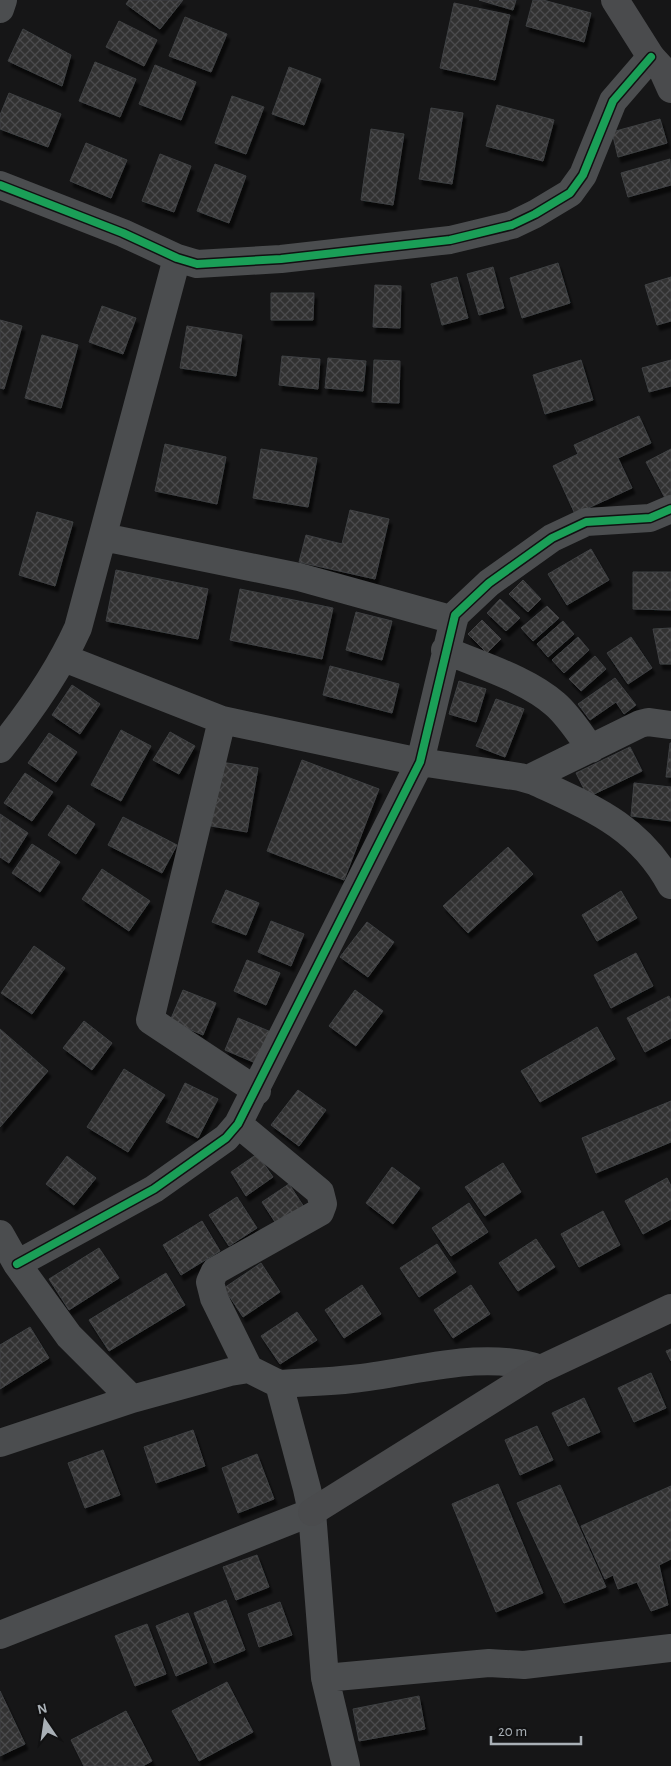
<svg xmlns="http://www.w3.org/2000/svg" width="671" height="1766" font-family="'Alegreya Sans',sans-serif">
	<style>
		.building { fill: url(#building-cross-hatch); stroke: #3f4143; filter: url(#shadow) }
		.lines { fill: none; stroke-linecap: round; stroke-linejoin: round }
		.street { stroke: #4b4d4f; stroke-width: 28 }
		.secondary { stroke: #4a4b4d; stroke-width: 28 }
		.cycleway-casing { stroke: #111112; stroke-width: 11 }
		.cycleway { stroke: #1a9f57; stroke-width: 8 }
	</style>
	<defs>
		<pattern id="building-cross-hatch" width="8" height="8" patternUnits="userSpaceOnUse" patternTransform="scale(1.25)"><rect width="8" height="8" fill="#313132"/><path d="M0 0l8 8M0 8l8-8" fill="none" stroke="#4c4c4d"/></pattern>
		<filter id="shadow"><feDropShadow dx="3" dy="5.5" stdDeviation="1" flood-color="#0009"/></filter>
	</defs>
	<rect width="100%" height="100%" fill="#161617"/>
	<path class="building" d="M129 0H183L160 29 126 4Z
		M479 0H516L513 10Z
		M533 0H543L591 13 584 42 526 26Z
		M454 3 510 15 495 80 440 68Z
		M185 17 227 34 211 72 169 56Z
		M119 21 157 40 144 66 106 47Z
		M23 29 71 55 62 86 8 61Z
		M95 62 136 79 120 117 79 101Z
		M155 65 196 82 181 120 139 104Z
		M289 67 321 79 304 125 272 114Z
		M9 93 61 114 48 147 0 129V115Z
		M232 96 264 107 246 154 215 143Z
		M497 105 554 120 543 161 486 146Z
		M431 108 463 113 452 184 419 179Z
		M660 119 667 143 618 157 612 132Z
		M371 129 404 134 393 205 361 200Z
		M86 143 127 160 111 198 70 181Z
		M160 154 191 166 174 212 142 201Z
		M670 159 671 185 628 197 621 173Z
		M215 164 246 176 229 223 197 211Z
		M558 263 570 303 522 318 510 278Z
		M493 267 504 308 479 315 467 274Z
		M457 277 468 318 442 325 431 284Z
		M671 277V321L657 325 645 285Z
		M375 285 401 286 400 328 373 327Z
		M271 293H314L313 320H271Z
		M102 306 136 318 123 354 89 342Z
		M0 320 22 326 4 389 0 388Z
		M187 326 242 335 236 376 180 368Z
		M42 335 78 345 61 408 25 398Z
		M282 356 320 359 318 389 279 385Z
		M328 358 366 361 363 391 325 388Z
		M374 360 400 361 399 403 372 402Z
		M581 360 593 400 545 414 533 375Z
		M671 360V386L649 392 642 368Z
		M639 416 651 443 618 458 632 488 575 514 553 466 578 454 574 445Z
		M165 444 226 457 217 504 155 491Z
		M261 449 317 458 308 507 253 498Z
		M671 449V495L665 498 646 462Z
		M350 510 389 519 375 579 299 562 306 535 342 544Z
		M37 512 73 522 55 586 19 575Z
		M591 549 609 580 567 605 548 574Z
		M116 570 208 589 198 639 106 621Z
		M633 572H671V610L633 609Z
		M523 580 541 599 528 612 509 594Z
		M240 589 333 608 322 659 230 640Z
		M500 599 520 618 506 631 487 613Z
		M547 606 559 618 533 641 521 628Z
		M356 612 392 621 382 660 346 650Z
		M482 620 501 639 487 653 468 634Z
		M563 621 574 634 548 657 537 644Z
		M671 628V664H660L653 629Z
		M578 637 589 650 564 673 552 660Z
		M631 637 652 668 628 684 607 653Z
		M595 656 606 669 581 691 569 679Z
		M330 666 399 684 392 713 323 695Z
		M615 678 636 705 624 714 616 702 590 720 578 704Z
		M459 681 486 689 476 722 449 714Z
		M72 685 100 704 80 734 52 715Z
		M496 699 524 709 505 757 476 746Z
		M121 730 151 746 121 801 91 785Z
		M170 732 195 746 179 774 153 760Z
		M49 733 77 752 56 782 28 763Z
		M670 743H671V777H666Z
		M630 747 642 771 588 797 576 773Z
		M302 760 379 789 344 880 267 851Z
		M221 762 258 768 247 832 211 826Z
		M25 773 53 792 32 821 4 803Z
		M634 783 671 787V821L631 816Z
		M68 805 95 824 76 854 48 835Z
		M0 814 28 833 9 863 0 857Z
		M123 817 177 845 162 873 108 845Z
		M32 844 60 862 40 892 12 873Z
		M508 847 533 874 468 933 443 906Z
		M102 869 150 901 129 931 82 899Z
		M226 890 259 903 246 935 212 922Z
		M621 891 637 918 597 941 582 915Z
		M271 921 304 934 291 966 258 952Z
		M367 922 394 942 368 977 340 957Z
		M34 946 65 968 32 1014 1 993Z
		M636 953 653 986 611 1008 594 975Z
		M247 960 280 973 266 1005 234 991Z
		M183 990 216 1003 203 1035 170 1021Z
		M355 990 383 1011 356 1046 329 1026Z
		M669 996 671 1000V1038L645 1052 627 1018Z
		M238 1018 271 1032 258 1064 225 1050Z
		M84 1021 112 1043 92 1070 63 1048Z
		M597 1027 615 1059 540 1102 521 1071Z
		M0 1029 48 1071 0 1127Z
		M124 1069 165 1095 128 1152 87 1127Z
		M185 1083 218 1099 198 1138 166 1122Z
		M298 1090 326 1110 299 1146 271 1125Z
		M671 1101V1142L596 1173 582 1138Z
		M257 1154 273 1177 246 1196 231 1172Z
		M67 1156 96 1178 74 1205 46 1184Z
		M503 1163 521 1192 485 1216 465 1187Z
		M392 1167 420 1188 393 1224 366 1203Z
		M667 1178 671 1186V1219L643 1234 625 1201Z
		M289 1184 304 1207 277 1225 262 1202Z
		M237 1197 257 1228 229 1246 209 1215Z
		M469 1203 488 1232 451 1256 432 1228Z
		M603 1211 620 1245 579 1267 561 1234Z
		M202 1221 220 1251 181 1275 163 1245Z
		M536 1239 555 1267 518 1291 499 1263Z
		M437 1244 456 1272 419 1297 400 1268Z
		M99 1248 119 1278 69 1310 49 1279Z
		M261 1263 280 1292 243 1317 224 1288Z
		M166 1273 185 1305 109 1351 89 1320Z
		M362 1285 381 1314 344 1338 325 1310Z
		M471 1285 490 1314 453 1338 434 1310Z
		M297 1312 317 1340 280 1364 261 1336Z
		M30 1327 49 1358 0 1389V1345Z
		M671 1349V1361L666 1351Z
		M651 1373 666 1408 634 1422 618 1388Z
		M584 1398 600 1432 568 1446 552 1413Z
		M537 1426 553 1460 520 1475 505 1440Z
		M193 1430 205 1466 156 1483 144 1447Z
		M103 1450 120 1495 85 1508 68 1463Z
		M257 1454 274 1499 238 1513 222 1468Z
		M498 1484 543 1593 496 1612 452 1504Z
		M560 1485 606 1587 564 1603 517 1503Z
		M671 1486V1559L659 1565 668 1605 651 1611 637 1582 618 1589 613 1575 605 1579 581 1526Z
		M257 1555 269 1587 236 1600 223 1567Z
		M226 1600 245 1650 214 1663 194 1613Z
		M280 1602 292 1635 259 1647 248 1614Z
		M188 1613 207 1663 176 1676 156 1626Z
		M147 1624 166 1674 135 1686 115 1636Z
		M227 1682 253 1732 199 1761 172 1711Z
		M0 1691 25 1744 0 1756Z
		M419 1696 425 1729 359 1741 353 1709Z
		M126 1711 152 1761 143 1766H84L71 1740Z"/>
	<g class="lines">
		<path class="street" d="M0 9 3 0
			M0 185 123 233 177 258 197 264 281 259 450 240 512 225 535 214 570 193 583 175 613 101 651 57
			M103 537 299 577 454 620
			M445 650C479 665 527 679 555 704 569 716 580 734 591 749
			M64 658 222 720 420 762 520 777 534 781C592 808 639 826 671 885
			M222 720 150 1020 257 1091
			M0 749C30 712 58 672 78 628L177 258
			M528 779 640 724 648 722 671 725
			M238 1124 320 1192 323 1204 320 1212 215 1271 210 1282 214 1298 249 1369
			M0 1234 17 1264 69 1336 132 1399
			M17 1264 154 1189 226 1138 238 1124 420 762 455 615 489 583 552 538 586 522 650 518 671 509
			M279 1384C303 1382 328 1382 352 1379 413 1373 481 1349 541 1369
			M0 1443 132 1399 230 1372 249 1369 279 1384 307 1489 312 1512 325 1678 346 1766
			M0 1635 312 1512
			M325 1678 489 1663 524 1665 671 1648"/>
		<path class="secondary" d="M615 0 651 57 662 69 671 89
			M312 1512 541 1369 671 1308"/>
		<g class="cycleway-casing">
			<path id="cycleway" d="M0 185 123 233 177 258 197 264 281 259 450 240 512 225 535 214 570 193 583 175 613 101 651 57
				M17 1264 154 1189 226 1138 238 1124 420 762 455 615 489 583 552 538 586 522 650 518 671 509"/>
		</g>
		<use href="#cycleway" class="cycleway"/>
	</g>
	<g transform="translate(45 1721) rotate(347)" stroke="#111112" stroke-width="4" paint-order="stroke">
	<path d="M0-4L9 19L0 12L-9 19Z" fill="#a9b0b6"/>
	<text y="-8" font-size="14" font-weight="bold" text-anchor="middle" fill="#a9b0b6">N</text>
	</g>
	<path d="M491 1736v8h90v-8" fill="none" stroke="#a9b0b6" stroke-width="2.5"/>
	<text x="498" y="1736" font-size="15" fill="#a9b0b6" stroke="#111112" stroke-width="4" paint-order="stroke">20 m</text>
</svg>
